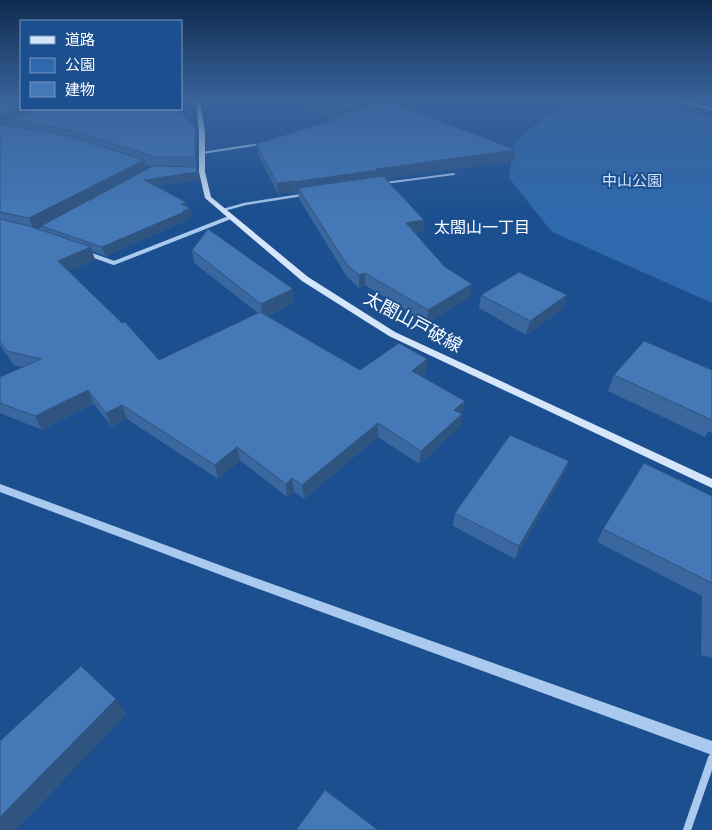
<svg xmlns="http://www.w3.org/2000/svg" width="712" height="830" font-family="Poppins,'Noto Sans JP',sans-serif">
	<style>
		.green { fill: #2e69ad }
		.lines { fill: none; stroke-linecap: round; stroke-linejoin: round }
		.service-far1 { stroke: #a9c9ee; stroke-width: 2 }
		.service { stroke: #a9c9ee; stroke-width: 2.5 }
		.minor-far2 { stroke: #a9c9ee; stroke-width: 2.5 }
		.minor-far1 { stroke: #a9c9ee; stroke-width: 4 }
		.minor { stroke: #a9c9ee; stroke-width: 8 }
		.tertiary { fill: #a9c9ee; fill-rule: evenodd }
		.secondary { fill: #d6e6fa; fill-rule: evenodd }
		.wall { fill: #3a679d; fill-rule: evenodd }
		.shaded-wall { fill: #305480 }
		.building { fill: #4478b7; stroke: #305480 }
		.labels { text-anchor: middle; stroke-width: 4; stroke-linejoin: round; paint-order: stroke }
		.far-park-label { font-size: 15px; fill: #cfe3fa; stroke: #1b4f8f }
		.far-neighbourhood-label { font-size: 16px; fill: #fff; stroke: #1b4f8f }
		.street-label { font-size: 18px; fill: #fff; stroke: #1b4f8f }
	</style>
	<rect width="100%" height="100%" fill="#1b4f8f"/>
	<path class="green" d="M590 100H628L712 117V303L552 232 509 178 514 143 547 115Z"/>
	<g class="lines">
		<path class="service-far1" d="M391 104 403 100
			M202 153 260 144
			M385 183 454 174"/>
		<path class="service" d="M223 210 245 204 302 195"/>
		<path class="minor-far2" d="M675 100 712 109"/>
		<path class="minor-far1" d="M89 254 114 263 231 217"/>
		<path class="minor" d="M687 830 712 758"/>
		<path class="tertiary" d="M0 484 233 570 712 741V755L229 578 0 492Z"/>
		<path class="secondary" d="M196 100H200L205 133V172L211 197 308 277 395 332 712 479V488L389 336 302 281 205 198 199 172V133Z"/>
	</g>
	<path class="wall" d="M0 100 195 127 197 138V169L199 180 156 186 186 202V207L191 217 186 219V221L105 256 92 251 95 260 69 271 159 360 258 313 194 263 192 250 294 303 267 316 360 370 426 373 422 376 463 415H462L460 427 419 464 378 437 304 499 294 492 287 497 240 460 218 479 127 419 112 427 94 404 42 430 0 413V377L23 367 14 365 0 346ZM145 164 152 167 146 170Z
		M293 100H377V102L516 150 514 161 385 178 424 220 423 231 415 233 470 297 427 323 365 285 359 288 347 277 299 199 298 193 295 194 294 192 278 194 258 154 256 144 333 120Z
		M702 100H712V102Z
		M481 295 563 309 526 335 479 308Z
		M712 370V433L709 431 705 437 608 391 614 375Z
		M569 461 564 474 515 559 453 526 455 513Z
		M712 496V658L701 655 702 596 597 542 603 529Z"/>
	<path class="shaded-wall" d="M374 100H377V106L346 116 342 114V118L335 120V113Z
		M21 108V109H51L8 120 10 125 0 129V116Z
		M195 127 197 138V169L195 157Z
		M516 150 514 161 378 179 298 188V193L295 194 294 182 376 169Z
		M144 160 146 172 41 226V227L34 231 29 218Z
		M197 172 199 180 146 188 144 180Z
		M293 181 294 192 278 194 277 183Z
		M186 202 187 209 190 208 191 217 186 219V221L105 256 102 247Z
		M424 220 423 231 406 234V223Z
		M91 247 95 260 63 274 58 261Z
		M365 273V285L359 288V275Z
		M472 284 470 297 427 323 428 310Z
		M293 289 294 303 263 317 261 304Z
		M567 295 563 309 526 335 530 321Z
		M427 359 426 373 411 384 412 371Z
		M88 390 94 404 42 430 35 416Z
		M465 401 460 427 419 464 421 451 454 410Z
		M122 405 127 419 112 427 106 413Z
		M378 423V437L304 499 302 485Z
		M237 447 240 460 218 479 215 465Z
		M569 461 564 474 515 559 519 546Z
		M292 478 294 492 287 497 286 484Z
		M116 699 127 714 16 830H0V817Z"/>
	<path class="building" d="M0 100H21V108L0 116Z
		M308 100H374L335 113Z
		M385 100H386L516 150 376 169 378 170 294 182 293 181 277 183 256 144 346 116 342 114Z
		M38 109H177L195 127V157H156L70 130 8 120Z
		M0 124 69 136 144 160 29 218 0 212Z
		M153 166 196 167 197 172 144 180 186 202 181 204 190 208 183 211 184 212 102 247 41 226Z
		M383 176 424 220 406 223 445 267 472 284 428 310 365 273 359 275 347 265 298 188Z
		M0 219 29 226 91 247 58 261 122 323 125 322 159 360 260 312 360 370 399 343 427 359 412 371 465 401 454 410 462 414 421 451 378 423 302 485 292 478 286 484 237 447 215 465 122 405 106 413 88 390 35 416 0 403V377L41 359 7 351 0 342Z
		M208 229 293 289 261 304 192 250Z
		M519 272 567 295 530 321 481 295Z
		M644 341 712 370V420L614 375Z
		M510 435 569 461 519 546 455 513Z
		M644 463 712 496V583L603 529Z
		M81 666 116 699 0 817V741Z
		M325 790 378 830H296Z"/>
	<linearGradient id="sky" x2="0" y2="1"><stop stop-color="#0f2b4f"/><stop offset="0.46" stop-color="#39639b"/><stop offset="1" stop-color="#39639b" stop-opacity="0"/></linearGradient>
	<rect width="712" height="216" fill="url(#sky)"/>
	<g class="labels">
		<g class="far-park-label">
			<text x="632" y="186">中山公園</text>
		</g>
		<g class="far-neighbourhood-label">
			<text x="482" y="233">太閤山一丁目</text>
		</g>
		<g class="street-label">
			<text transform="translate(413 322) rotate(28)" y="6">太閤山戸破線</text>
		</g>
	</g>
	<rect x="20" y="20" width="162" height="90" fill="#1b4f8f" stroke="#7695bc"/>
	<rect x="30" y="36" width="25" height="8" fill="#d6e6fa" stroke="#7695bc"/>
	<text x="65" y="45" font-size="15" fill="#ffffff">道路</text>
	<rect x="30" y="58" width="25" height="15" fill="#2e69ad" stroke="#7695bc"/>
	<text x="65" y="70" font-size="15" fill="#ffffff">公園</text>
	<rect x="30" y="82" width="25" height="15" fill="#4478b7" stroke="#7695bc"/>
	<text x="65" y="95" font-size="15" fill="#ffffff">建物</text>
</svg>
